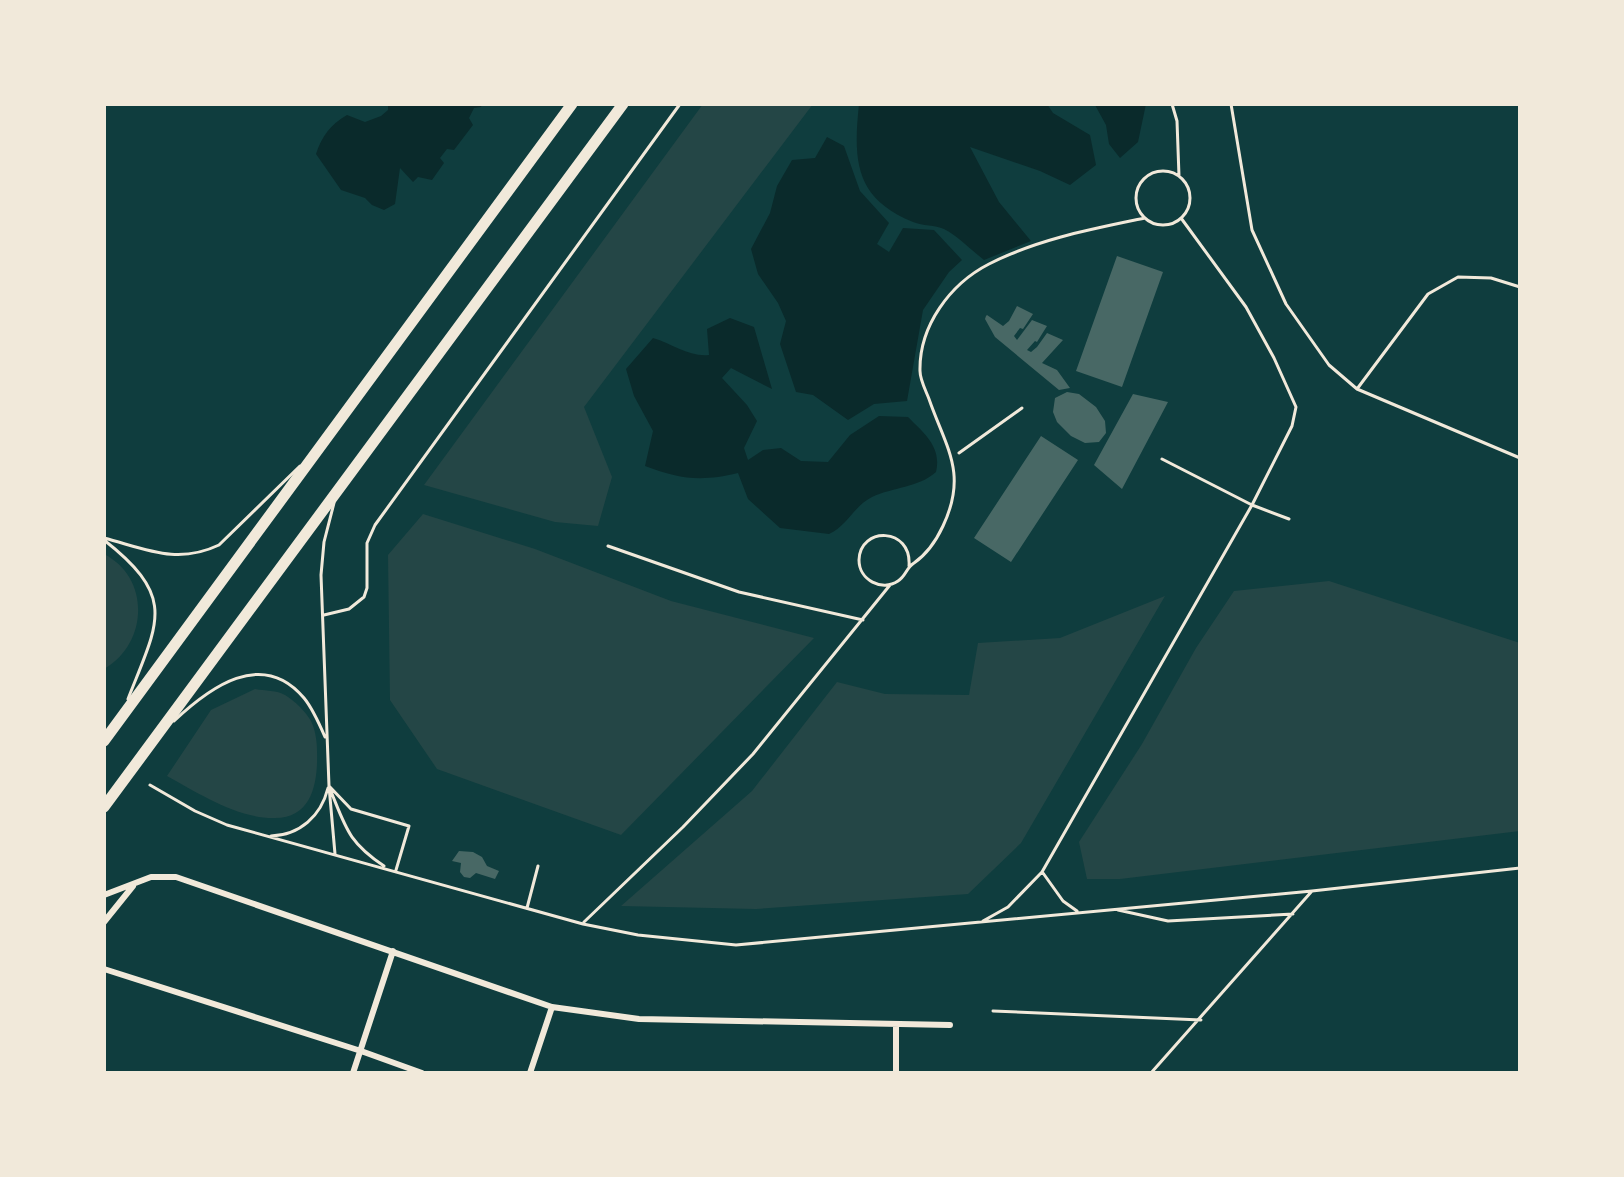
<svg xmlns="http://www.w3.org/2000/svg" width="1624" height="1177" font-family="Overpass,sans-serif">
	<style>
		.green { fill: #244646 }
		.water { fill: #0a2a2b }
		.building { fill: #486865 }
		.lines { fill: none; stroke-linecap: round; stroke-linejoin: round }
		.path { stroke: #f1e9da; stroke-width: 3 }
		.service { stroke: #f1e9da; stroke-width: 3 }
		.minor { stroke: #f1e9da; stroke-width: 6 }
		.trunk { stroke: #f1e9da; stroke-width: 11 }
	</style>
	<rect width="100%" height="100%" fill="#0f3d3e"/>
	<path class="green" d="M703 104H813L584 407 612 477 598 526 555 522 424 485Z
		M423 514 535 549 671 601 814 638 621 835 437 769 390 700 388 555Z
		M104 554C151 578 148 644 104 669Z
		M1329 581 1520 643V831L1120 879H1087L1079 842 1142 744 1196 648 1234 591Z
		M1165 596 1021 843 968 894 756 909 621 906 752 791 837 682 885 694 969 695 978 643 1060 638Z
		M255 689C265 691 277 690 285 695 295 701 305 711 311 721 315 729 317 741 317 751 318 781 313 818 275 818 238 819 198 793 167 776L211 710Z"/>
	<path class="water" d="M388 104H482L481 107 474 108 469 118 473 125 454 150 447 149 440 158 444 163 432 180 418 177 413 182 400 168 395 204 384 210 372 205 365 198 341 190 316 154C322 136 330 125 347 115L365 122 381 116 388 110Z
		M859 104H1047L1053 113 1090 135 1096 165 1070 185 1040 171 970 147 999 202 1031 241 984 260C971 250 958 236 944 229 935 225 923 226 913 222 855 198 853 161 859 104Z
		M1074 104H1146L1138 142 1120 158 1109 144 1106 125 1095 105Z
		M827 137 844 146 860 191 889 223 877 244 889 252 903 228 934 230 962 260 949 272 923 310 907 401 874 404 848 420 813 395 796 392 780 344 786 321 778 303 758 274 751 249 770 213 777 186 792 160 815 158Z
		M730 318 754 327 772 389 731 368 722 378 747 405 757 421 744 448 748 460 763 450 781 448 801 461 828 462 850 435 879 416 908 417C924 433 942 447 936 472 918 488 893 487 872 497 854 506 847 526 829 534L780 528 748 499 738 473C701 482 679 479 645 466L653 431 634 396 626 369 653 338C673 344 689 357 709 355L707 329Z"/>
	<path class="building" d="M1117 256 1163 272 1122 387 1076 371Z
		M1017 306 1033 314 1023 329 1020 328 1014 336 1017 340 1032 320 1047 326 1037 342 1035 341 1027 350 1031 352 1037 347 1047 333 1063 340 1042 363 1057 370 1070 388 1059 390 995 337 985 319 986 316 987 315 1003 326 1009 321Z
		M1067 392 1079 394 1096 407 1105 421 1106 433 1099 442 1085 443 1071 436 1057 422 1053 412 1055 398Z
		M1133 394 1168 402 1122 489 1094 465Z
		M1041 436 1078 460 1011 562 974 538Z
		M459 851 473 852 482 857 487 866 499 871 495 879 476 873 470 878 464 877 460 872 461 863 452 861Z"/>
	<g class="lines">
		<path class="path" d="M959 453 1022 408"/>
		<path class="service" d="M1172 104 1177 121 1179 176
			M1231 104 1252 230 1286 304 1329 365 1357 389 1520 458
			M1136 198a27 27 0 1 1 54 0a27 27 0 1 1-54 0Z
			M1357 389 1428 294 1458 277 1491 278 1520 287
			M1162 459 1252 505 1289 519
			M334 503 324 542 321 575 329 786 335 854
			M104 538C146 549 177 565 219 545L300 466
			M104 540C178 598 158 622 128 699
			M608 546 739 592 863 620
			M909 566C912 527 860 526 859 560 859 580 882 592 898 581 906 576 906 568 914 563 927 554 936 541 943 526 968 473 946 448 929 399 926 391 920 380 920 371 919 326 950 284 989 264 1038 239 1092 229 1145 218
			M324 615 349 609 364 597 367 588V543L375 525 680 104
			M174 721C209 688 262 648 304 698 313 709 319 723 325 737
			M150 785 195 811 227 825 583 924 638 935 736 945 1312 891 1520 868
			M329 786 351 809 409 826 396 870
			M330 789C346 828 348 842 384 866
			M271 836C300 835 321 816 328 788
			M1043 873 1063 901 1077 911
			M527 908 538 866
			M1118 910 1168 921 1293 914
			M983 921 1008 907 1042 872 1252 505 1292 426 1296 407 1274 358 1246 307 1181 218
			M584 922 683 827 753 754 890 585
			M993 1011 1201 1020
			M1151 1073 1312 891"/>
		<path class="minor" d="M104 895 151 877H176L552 1007 639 1019 950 1025
			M104 922 133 886
			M104 969 361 1051 422 1073
			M896 1024V1073
			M353 1073 393 951
			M530 1073 552 1007"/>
		<path class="trunk" d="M104 741 572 104
			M104 807 623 104"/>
	</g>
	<rect width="1624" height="1177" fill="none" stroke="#f1e9da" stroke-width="212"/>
</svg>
